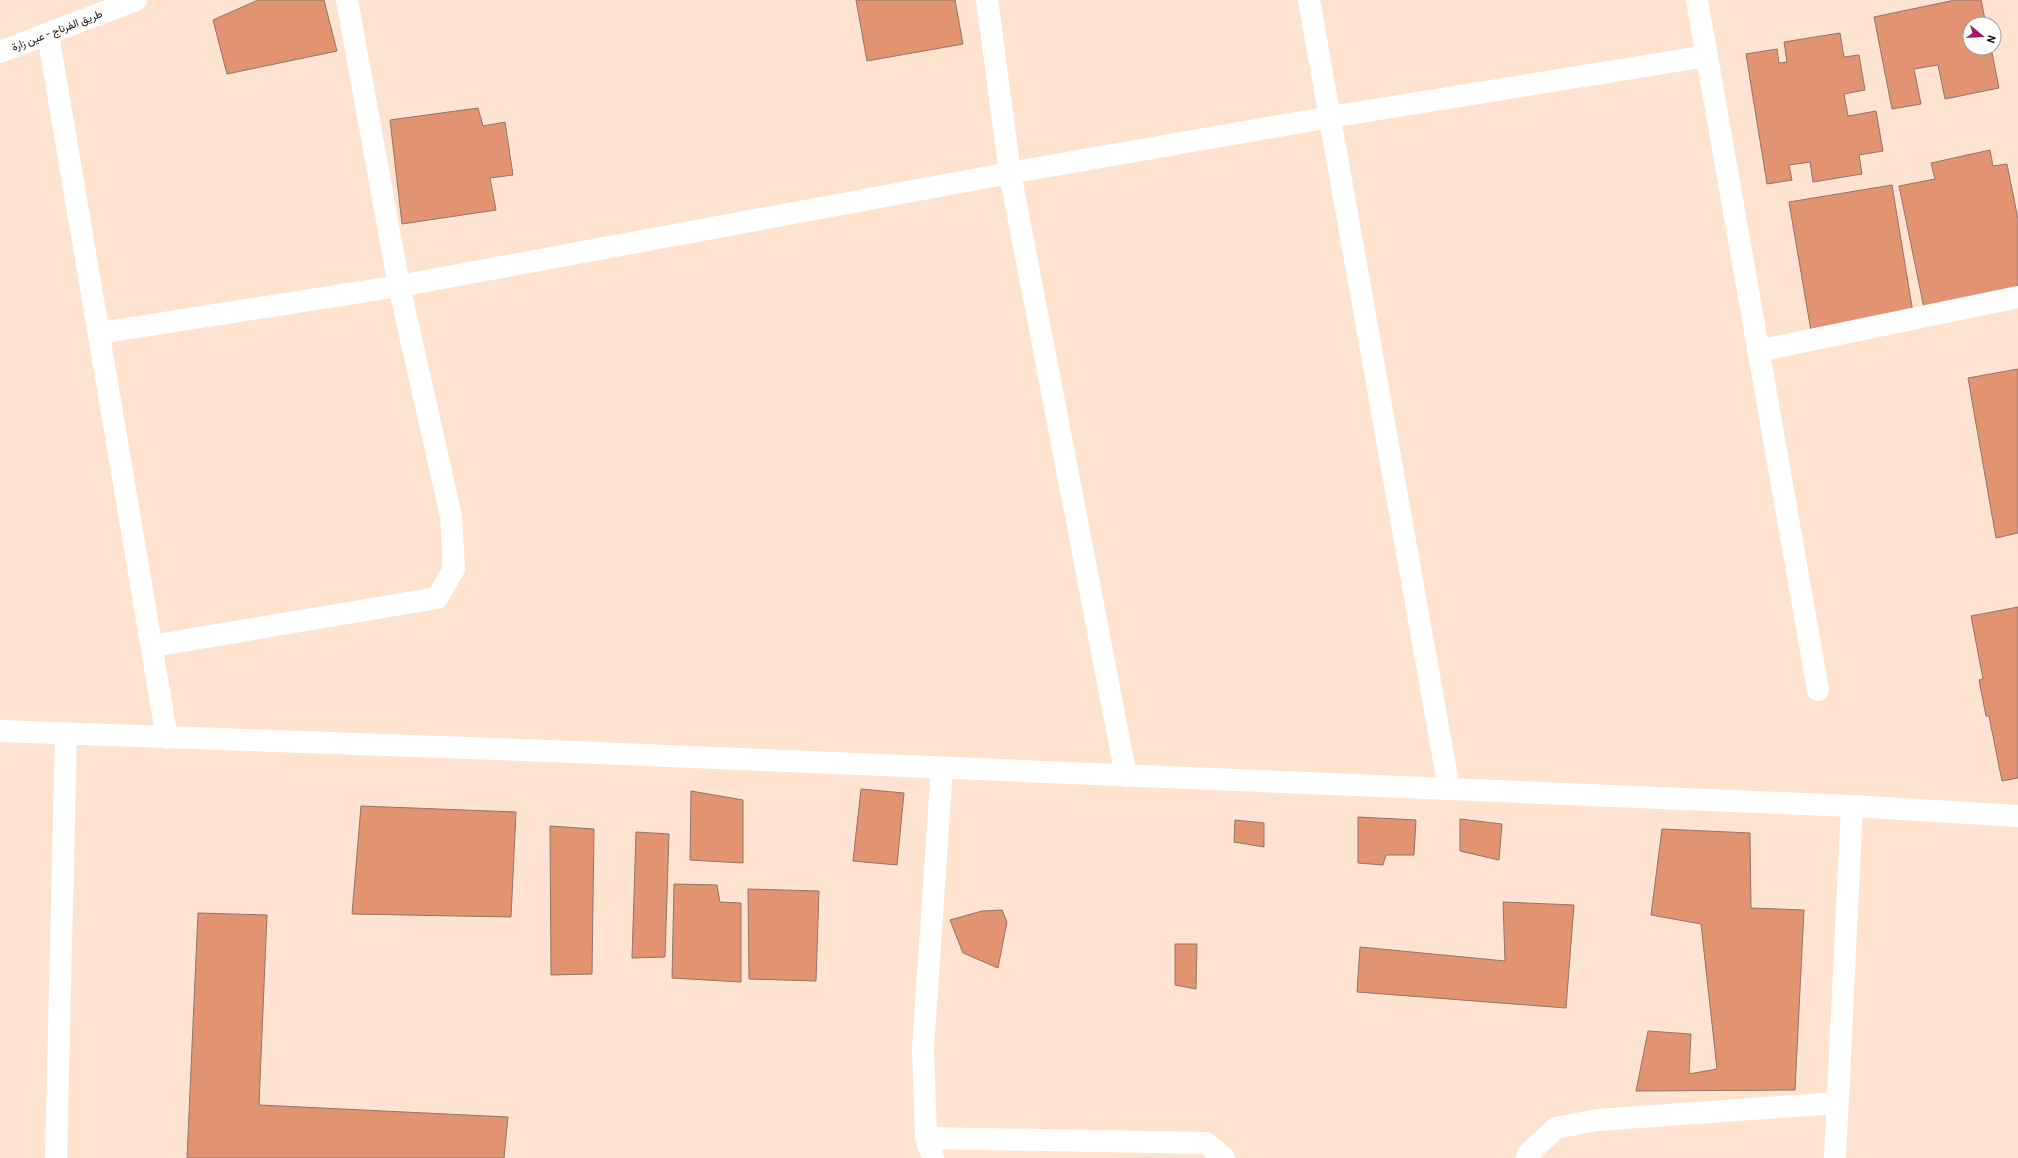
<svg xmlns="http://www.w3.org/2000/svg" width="2018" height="1158" font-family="Barlow,Vazirmatn,sans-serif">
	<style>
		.building { fill: #e19372; stroke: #917569 }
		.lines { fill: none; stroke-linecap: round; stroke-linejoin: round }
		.minor { stroke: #fff; stroke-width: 22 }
		.primary { stroke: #fff; stroke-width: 22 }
		.labels { text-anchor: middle; stroke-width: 3.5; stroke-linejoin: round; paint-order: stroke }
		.street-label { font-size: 11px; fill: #160d07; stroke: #fff }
	</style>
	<rect width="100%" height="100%" fill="#fee3d0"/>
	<path class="building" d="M258 0H324L337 51 227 74 213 20Z
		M856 0H955L963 44 867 61Z
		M1955 0H1981L1986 24H1970V48H1991L1999 88 1945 99 1938 65 1914 69 1921 104 1892 109 1874 17Z
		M1840 33 1844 57 1859 55 1865 90 1844 94 1848 116 1876 111 1883 151 1859 155 1862 174 1813 182 1810 162 1789 165 1792 180 1767 184 1746 54 1777 49 1779 63 1787 62 1784 42Z
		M478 108 483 126 505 122 513 175 490 178 496 210 402 224 390 120Z
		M1990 150 1993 166 2007 164 2018 219V293L1925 313 1899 186 1935 179 1931 163Z
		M1892 185 1913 313 1811 331 1789 202Z
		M2018 369V533L1996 538 1968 378Z
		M2018 607V778L2002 781 1989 716H1986L1979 680 1983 679 1971 616Z
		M861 789 904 793 897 865 853 861Z
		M691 791 743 800V863L690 860Z
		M361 806 516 812 511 917 352 914Z
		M1358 817 1416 820 1414 855H1386L1383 865 1358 863Z
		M1460 819 1502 824 1499 860 1460 851Z
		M1235 820 1264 823V847L1234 842Z
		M550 826 594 829 592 974 551 975Z
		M1662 829 1750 833 1751 908 1804 910 1795 1090 1636 1091 1648 1031 1691 1034 1689 1074 1717 1069 1701 924 1651 915Z
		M636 832 669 834 665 957 632 958Z
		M674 884 717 885 720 902 741 903V982L672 978Z
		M748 889 819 891 816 981 749 979Z
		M1503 902 1574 905 1566 1008 1357 992 1360 947 1505 961Z
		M1002 910 1007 922 998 968 963 953 950 920 982 911Z
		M198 913 267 915 259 1105 508 1117 504 1158H187Z
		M1175 944H1197L1196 989 1175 985Z"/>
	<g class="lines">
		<path class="minor" d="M987 0 1010 173 1126 776
			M1309 0 1449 789
			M1697 0 1818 690
			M48 34 167 738
			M100 333 399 286 1010 173 1330 117 1707 56
			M1758 351 2018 297
			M152 646 437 598 454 569 451 516 399 286 347 0
			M0 731 550 751 1852 806 2018 816
			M926 1138 1206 1143 1224 1158
			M56 1158 66 734
			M933 1158 926 1138 923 1048 942 768
			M1527 1158 1528 1154 1556 1128 1597 1120 1837 1103
			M1835 1158 1852 806"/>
		<path class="primary" d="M0 52 136 0"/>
	</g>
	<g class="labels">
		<g class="street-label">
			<text transform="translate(57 30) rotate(-21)" y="4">طريق الفرناج - عين زارة</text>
		</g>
	</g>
	<g transform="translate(1982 36) rotate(108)"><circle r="19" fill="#ffffff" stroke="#a29e9c"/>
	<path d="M0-3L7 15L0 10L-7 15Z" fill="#9f1c6c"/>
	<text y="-6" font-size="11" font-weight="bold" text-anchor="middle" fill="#160d07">N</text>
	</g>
</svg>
